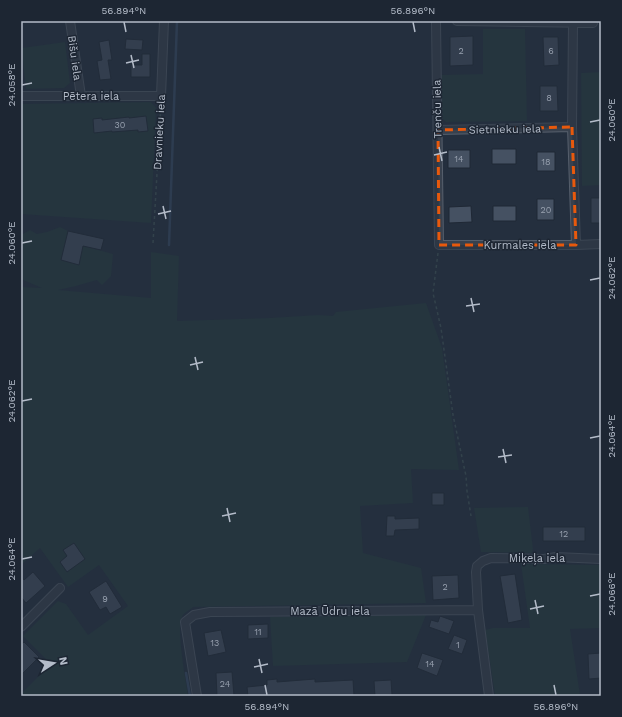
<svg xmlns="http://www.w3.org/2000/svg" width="622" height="717" font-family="'Work Sans',sans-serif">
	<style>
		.green { fill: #263c3f }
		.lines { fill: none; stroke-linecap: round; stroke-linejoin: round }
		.stream { stroke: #394c67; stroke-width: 2.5 }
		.building { fill: #455162; stroke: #1f2835 }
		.minor-casing { stroke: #565f6c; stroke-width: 10 }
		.path { stroke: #44595c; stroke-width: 1.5; stroke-dasharray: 3 3; stroke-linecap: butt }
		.minor { stroke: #38414e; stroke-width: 8 }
		.marked { fill: none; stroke: #e8590c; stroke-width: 3; stroke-dasharray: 8 5; stroke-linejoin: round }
		.ticks { fill: none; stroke: #b4bcc9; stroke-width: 1.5 }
		.labels { text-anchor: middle; stroke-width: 3; stroke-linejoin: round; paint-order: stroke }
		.number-label { font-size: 9px; fill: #98a1af }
		.street-label { font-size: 11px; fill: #b4bcc9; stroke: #1d2633 }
		.neatline { fill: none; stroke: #b4bcc9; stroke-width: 1.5 }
		.ticks-label { font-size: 10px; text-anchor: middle; fill: #b4bcc9 }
	</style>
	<rect width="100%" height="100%" fill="#242f3e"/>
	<path class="green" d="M483 29H525L527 121 446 122 442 118 441 75 483 74Z
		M65 42 70 83 64 88 26 89 21 43 22 48Z
		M601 72V185L582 186 581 73Z
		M151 102 156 108 151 223 21 214V104Z
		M60 227 68 231 66 241 113 254 111 276 102 285 97 280 76 286 58 290 151 298V252L179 256 177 321 270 318 318 315 333 316 336 312 426 303 442 348 459 470 411 469 413 503 360 506 363 553 421 568 426 603 193 607C190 610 183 613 182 617 176 629 186 681 188 696H21V694L51 664 23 636 58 601 66 604 88 635 128 606 99 565 68 587 40 548 21 565V287L42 288 21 279V263L23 243H21V235L30 230 37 234 47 232Z
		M528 507 533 549 532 553 481 552 474 508Z
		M521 564 600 565 601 572V628L570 629 580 695 563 696 495 695 485 630 493 628H530Z
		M426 615 407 662 273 666 270 617Z"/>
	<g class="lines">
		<path class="stream" d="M169 245 177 21
			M186 673 190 696"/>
	</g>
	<path class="building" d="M473 36V65L450 66V37Z
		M543 37H558L559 65 544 66Z
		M126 39 143 40 142 50 125 49Z
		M109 40 112 60H108L111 79 100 80 97 61 102 60 99 42Z
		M142 54H150V77H131V65H142Z
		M540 86H557L558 111H540Z
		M146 116 148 131 138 132V130L112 132V131L94 133 93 119 102 118V120L129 117V118Z
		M492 149H516V164H492Z
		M448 150H470V168H448Z
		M537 152H555V171H537Z
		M591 198H601V223H591Z
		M537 199H554V220H537Z
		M471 206 472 222 449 223V207Z
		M493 206H516V221H493Z
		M68 231 104 239 101 250 83 246 79 265 61 260Z
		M432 493H444V505H432Z
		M387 516H395V519L419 518V529L395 530 394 536H386Z
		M543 527H585V541H543Z
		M74 543 85 559 67 572 60 562 67 556 63 550Z
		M33 572 45 586 26 603 21 597V576L24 580Z
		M515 574 522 620 508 623 500 576Z
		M458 575 459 598 433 600 432 576Z
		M106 581 122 607 110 614 106 607 100 610 89 592Z
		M440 616 454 621 449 634 429 627 431 620 438 622Z
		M268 624V638L248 639V625Z
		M221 630 226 652 208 656 204 633Z
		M454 635 467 640 462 654 448 649Z
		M24 642 39 657 21 675V645Z
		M422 653 443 660 437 676 417 668Z
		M601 653V678L589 679 588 654Z
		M232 672 234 696H217L216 673Z
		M277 679V682L315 679V682L353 680 354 696H248L247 687 267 685V680Z
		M391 680 392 695 375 696 374 681Z"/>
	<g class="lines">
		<g class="minor-casing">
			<path id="minor" d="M70 21 81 96
				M436 21 439 245H576L601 244
				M457 21 593 23
				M21 96H161L164 21
				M572 127 573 23
				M438 130 572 127 576 245
				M21 627 60 588
				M197 696 185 622 194 615 210 612 478 610
				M489 696 478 610 476 572 477 566 483 561 491 558 544 559 556 557 601 559"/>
		</g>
		<path class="path" d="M153 243 161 104
			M438 253 433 293 441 328 453 415 466 476 467 491 471 516"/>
		<use href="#minor" class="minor"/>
	</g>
	<path d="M0 0H622V717H0ZM572 127 576 245H439L438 130Z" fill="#242f3e" fill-opacity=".55" fill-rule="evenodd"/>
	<path class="marked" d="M572 127 576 245H439L438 130Z"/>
	<path class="ticks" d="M124 22 126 32M413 22 415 32M131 55 134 68M126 63 139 60M22 85 32 83M590 122 600 120M439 147 442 161M434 155 447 152M163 206 166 219M158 214 171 211M22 243 32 241M590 280 600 278M471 298 474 312M466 306 480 304M195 357 198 370M190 365 203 362M22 401 32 399M590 438 600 436M503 449 506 463M498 457 512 455M227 508 230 522M222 516 236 513M22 559 32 557M590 596 600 594M535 600 538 614M530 609 544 606M259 659 262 673M254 667 268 664M265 685 267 695M554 685 556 695"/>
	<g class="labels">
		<g class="number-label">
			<text x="461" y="54">2</text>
			<text x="551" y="54">6</text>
			<text x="549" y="101">8</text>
			<text x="120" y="128">30</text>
			<text x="459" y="162">14</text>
			<text x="546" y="165">18</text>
			<text x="546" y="213">20</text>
			<text x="564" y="537">12</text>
			<text x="445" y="590">2</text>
			<text x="105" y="602">9</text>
			<text x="258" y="635">11</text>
			<text x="215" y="646">13</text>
			<text x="458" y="648">1</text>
			<text x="430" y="667">14</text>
			<text x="225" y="687">24</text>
		</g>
		<g class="street-label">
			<text transform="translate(75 58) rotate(82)" y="4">Bišu iela</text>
			<text x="91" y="100">Pētera iela</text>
			<text transform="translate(437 109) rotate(-91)" y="4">Trenču iela</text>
			<text transform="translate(505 129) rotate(-1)" y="4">Sietnieku iela</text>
			<text transform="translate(159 132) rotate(-87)" y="4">Dravnieku iela</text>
			<text x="520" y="249">Kurmales iela</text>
			<text x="537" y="562">Miķeļa iela</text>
			<text x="330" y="615">Mazā Ūdru iela</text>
		</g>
	</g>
	<rect width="622" height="717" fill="none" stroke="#1d2633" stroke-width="44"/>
	<g transform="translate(54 663) rotate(78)" stroke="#1d2633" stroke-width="3" paint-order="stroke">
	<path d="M0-3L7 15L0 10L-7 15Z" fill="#b4bcc9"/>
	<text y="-6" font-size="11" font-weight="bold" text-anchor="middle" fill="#b4bcc9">N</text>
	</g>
	<rect x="22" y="22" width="578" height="673" class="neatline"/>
	<g class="ticks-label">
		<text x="124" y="14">56.894°N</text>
		<text x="413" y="14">56.896°N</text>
		<text transform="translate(11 85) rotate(-90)" y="4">24.058°E</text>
		<text transform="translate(611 120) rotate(-90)" y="4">24.060°E</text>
		<text transform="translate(11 243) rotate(-90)" y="4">24.060°E</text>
		<text transform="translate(611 278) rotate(-90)" y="4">24.062°E</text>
		<text transform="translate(11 401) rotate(-90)" y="4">24.062°E</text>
		<text transform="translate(611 436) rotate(-90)" y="4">24.064°E</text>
		<text transform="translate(11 559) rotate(-90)" y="4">24.064°E</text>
		<text transform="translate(611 594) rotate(-90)" y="4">24.066°E</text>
		<text x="267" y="710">56.894°N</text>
		<text x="556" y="710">56.896°N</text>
	</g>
</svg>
